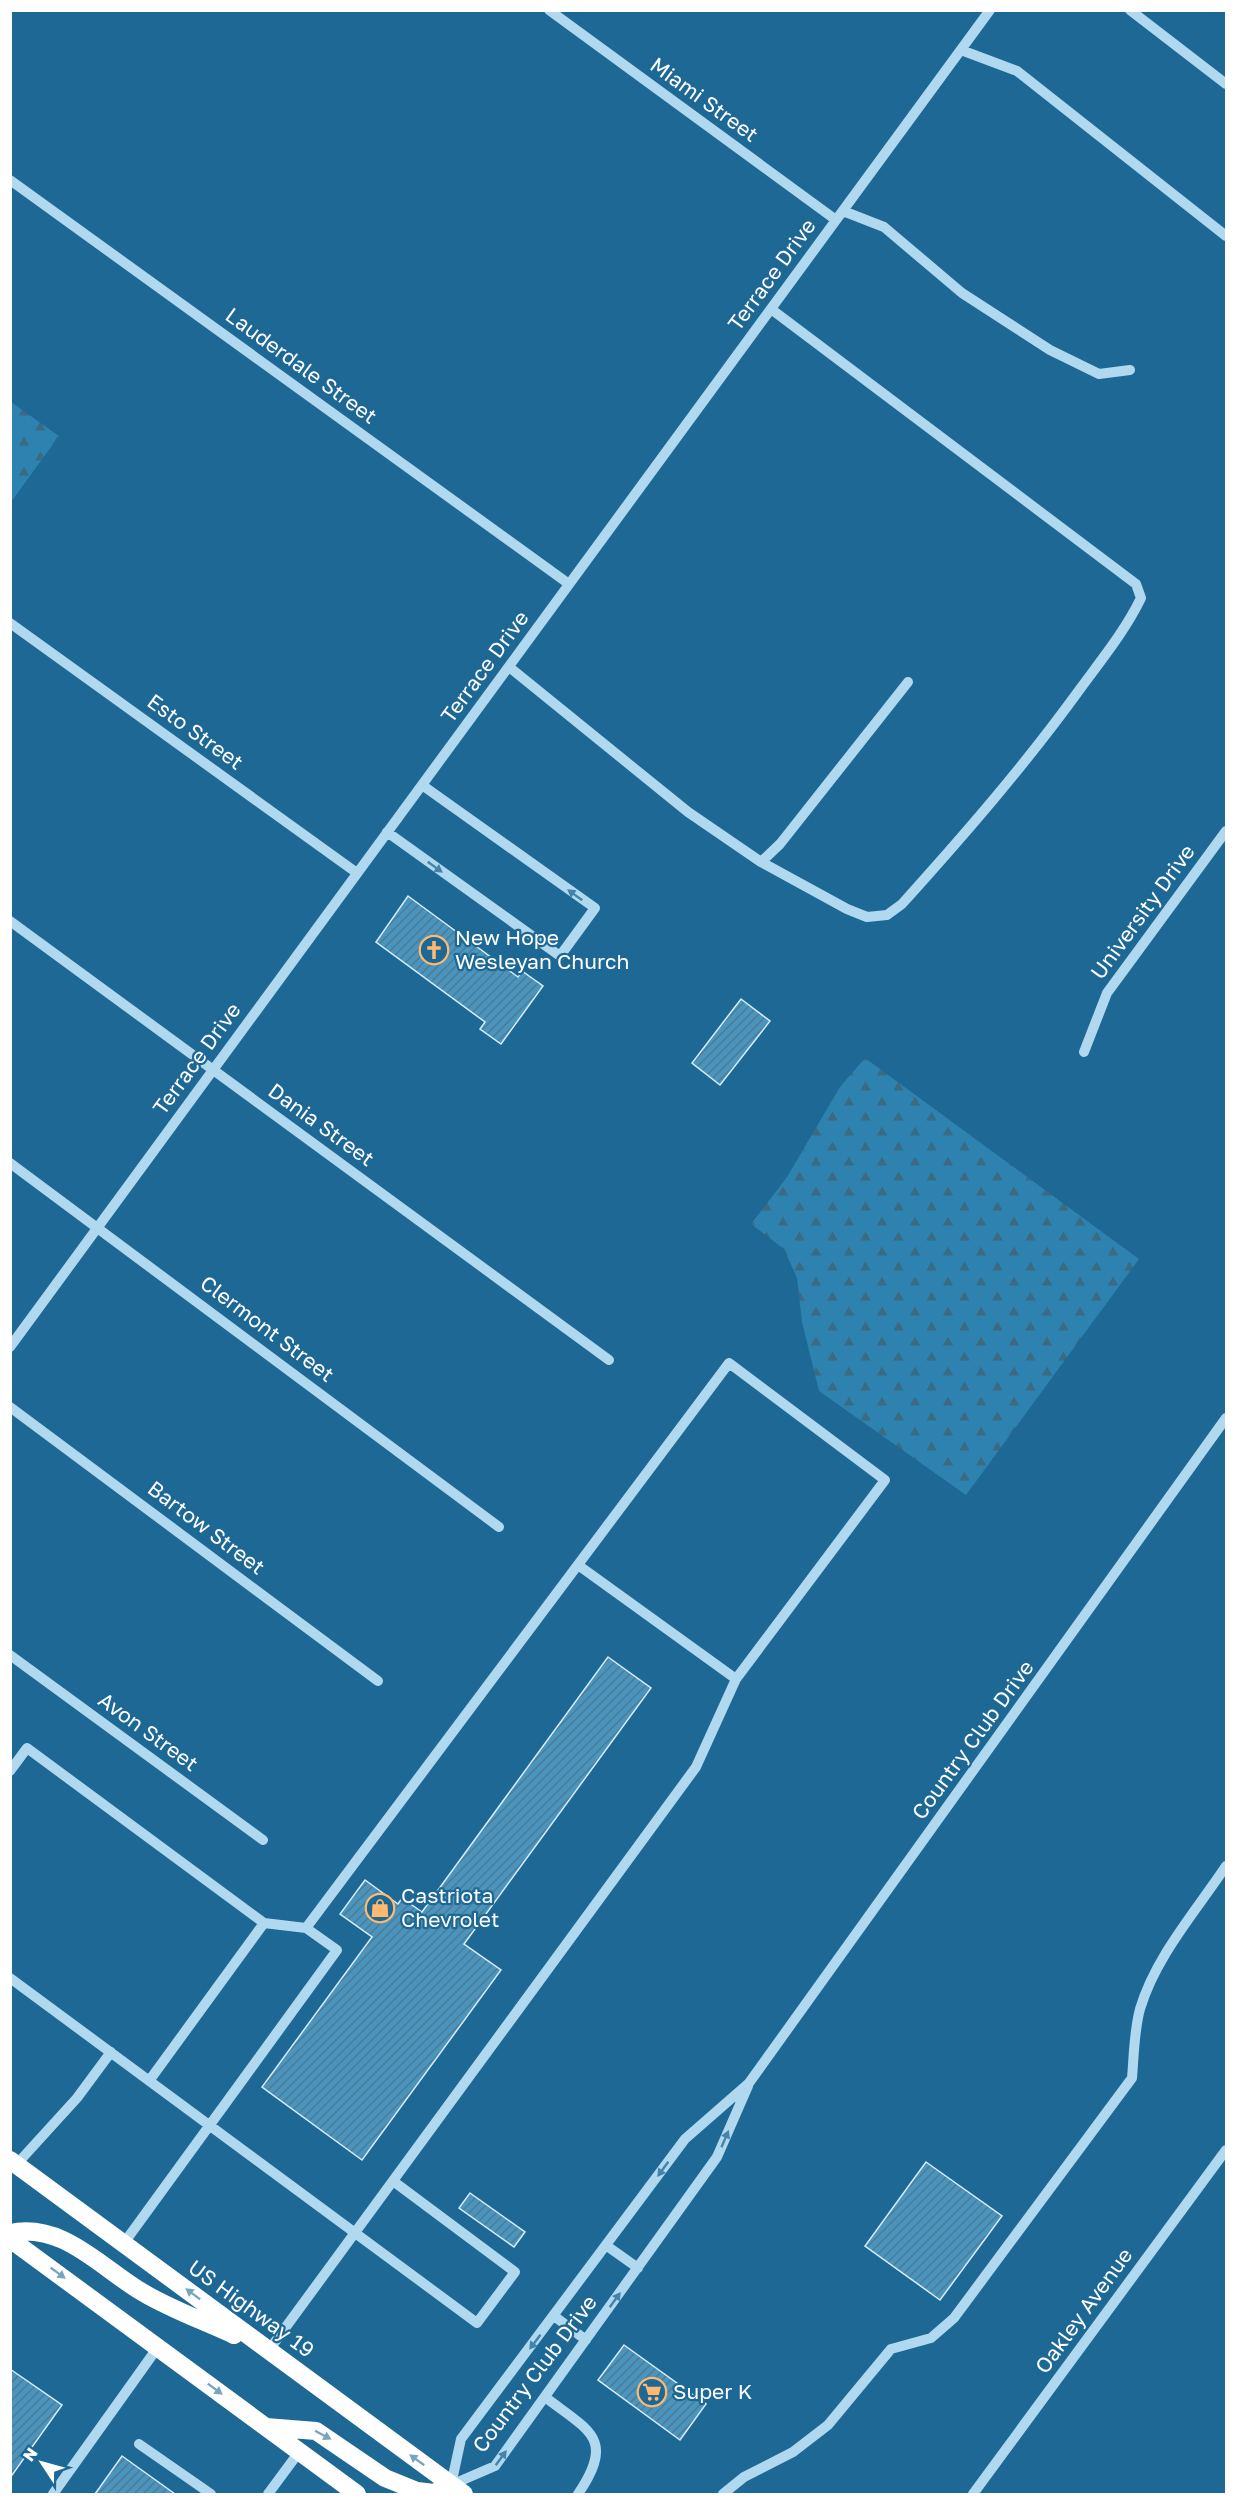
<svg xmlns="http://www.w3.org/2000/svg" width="1237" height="2505" font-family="'Golos Text',sans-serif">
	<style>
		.forest { fill: url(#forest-firs) }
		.building { fill: url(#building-hatch); stroke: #d6eefa; stroke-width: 1.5 }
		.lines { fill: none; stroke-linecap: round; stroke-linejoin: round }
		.minor { stroke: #b0d8ef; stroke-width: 10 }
		.highway { stroke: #fff; stroke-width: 18 }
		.oneway { fill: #4284ac }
		.oneway2 { fill: #77a4bf }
		.labels { text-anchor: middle; stroke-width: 4.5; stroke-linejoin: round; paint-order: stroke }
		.street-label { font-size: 21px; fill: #fff; stroke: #1d6895 }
		.poi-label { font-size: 21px; fill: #fff; stroke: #1d6895; text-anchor: start }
	</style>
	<defs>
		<pattern id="forest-firs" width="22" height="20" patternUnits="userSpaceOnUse" patternTransform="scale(1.5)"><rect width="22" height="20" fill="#2d82b0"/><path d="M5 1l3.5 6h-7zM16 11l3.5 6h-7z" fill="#3b6a83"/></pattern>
		<pattern id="building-hatch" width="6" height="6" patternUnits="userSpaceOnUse" patternTransform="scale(1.5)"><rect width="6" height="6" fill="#4a94bd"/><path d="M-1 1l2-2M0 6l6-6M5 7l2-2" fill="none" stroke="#4b7b95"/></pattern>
	</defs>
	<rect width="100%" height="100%" fill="#1d6895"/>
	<path class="forest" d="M11 402 59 436 11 502Z
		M865 1058 1139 1259 966 1495 819 1391 802 1322 797 1278 784 1249 751 1224 787 1177 840 1087Z"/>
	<path class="building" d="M408 896 518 977 522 971 543 986 501 1044 480 1029 485 1022 376 942Z
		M741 999 770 1021 720 1085 692 1063Z
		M608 1657 651 1688 464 1944 501 1970 362 2160 262 2087 372 1937 340 1914 365 1880 398 1904 402 1898 422 1912Z
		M926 2162 1002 2216 940 2300 865 2246Z
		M470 2193 525 2232 514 2247 459 2208Z
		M624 2345 706 2404 680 2440 598 2380Z
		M10 2369 62 2405 10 2478Z
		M122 2456 175 2494H95Z"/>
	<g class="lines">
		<path class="minor" d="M549 10 836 220
			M1130 10 1226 84
			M961 50 1017 71 1226 236
			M10 180 569 584
			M843 211 884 227 962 293 1050 350 1099 374 1130 370
			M10 623 357 873
			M509 667 688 812 761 862 847 909 867 917 887 915 902 904C965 834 1025 765 1080 689 1102 659 1125 631 1141 598L1136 584 771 309
			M387 832 560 956 595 908 422 785
			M761 862 780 844 908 682
			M10 921 609 1360
			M1084 1052 1107 993 1226 831
			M10 1163 499 1527
			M10 1347 990 10
			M10 1407 378 1681
			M578 1565 736 1679
			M10 1655 263 1840
			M10 1771 27 1748 264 1923 306 1928 337 1950 124 2243
			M10 1978 477 2323 515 2272 393 2181
			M149 2081 264 1923
			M16 2165 77 2098 111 2052
			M607 2246 638 2268
			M554 2316 586 2340
			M269 2350 696 1767 736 1679 885 1480 729 1363 306 1928
			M545 2397C589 2431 616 2438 578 2494
			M139 2444 211 2494
			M451 2485 461 2439 685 2139 749 2083 1226 1418
			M451 2485 495 2466 717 2157 748 2086
			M53 2494 158 2347
			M268 2494 299 2452
			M723 2494 744 2477 793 2452 828 2425 891 2349 931 2338 954 2318 1132 2078C1134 2055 1134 2031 1140 2009 1156 1956 1196 1911 1226 1866
			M973 2494 1226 2150"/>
		<path class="highway" d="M10 2160 464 2494
			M10 2233C63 2222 101 2268 142 2292 170 2309 204 2321 234 2335
			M10 2239 357 2494
			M266 2427 316 2431 385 2478 417 2491 434 2493 451 2485"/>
	</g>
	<defs><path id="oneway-solid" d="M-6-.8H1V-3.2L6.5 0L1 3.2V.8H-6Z" transform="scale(1.5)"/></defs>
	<g class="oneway">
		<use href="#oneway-solid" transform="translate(435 867) rotate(36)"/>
		<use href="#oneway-solid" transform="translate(575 895) rotate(-144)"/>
		<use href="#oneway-solid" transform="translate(725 2139) rotate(-67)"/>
		<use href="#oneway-solid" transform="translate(663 2169) rotate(126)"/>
		<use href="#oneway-solid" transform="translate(615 2300) rotate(-54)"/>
		<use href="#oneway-solid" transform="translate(535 2342) rotate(127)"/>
		<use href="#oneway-solid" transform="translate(501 2458) rotate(-54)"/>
	</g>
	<g class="oneway2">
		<use href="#oneway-solid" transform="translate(58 2273) rotate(36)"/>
		<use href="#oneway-solid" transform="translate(193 2294) rotate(-143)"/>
		<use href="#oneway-solid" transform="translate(215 2389) rotate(37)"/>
		<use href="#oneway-solid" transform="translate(323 2435) rotate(28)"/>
		<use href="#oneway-solid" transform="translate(417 2460) rotate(-144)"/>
	</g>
	<defs>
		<g id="church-ring" transform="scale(1.5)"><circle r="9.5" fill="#1d6895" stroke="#feb96e" stroke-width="1.5"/><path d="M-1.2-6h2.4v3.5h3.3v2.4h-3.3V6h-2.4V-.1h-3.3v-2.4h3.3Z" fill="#feb96e"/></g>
		<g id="shop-ring" transform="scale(1.5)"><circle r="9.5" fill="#1d6895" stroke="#feb96e" stroke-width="1.5"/><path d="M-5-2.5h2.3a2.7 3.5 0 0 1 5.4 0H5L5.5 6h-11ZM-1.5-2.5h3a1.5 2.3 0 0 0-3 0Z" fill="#feb96e"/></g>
		<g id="supermarket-ring" transform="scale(1.5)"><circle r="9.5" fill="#1d6895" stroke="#feb96e" stroke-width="1.5"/><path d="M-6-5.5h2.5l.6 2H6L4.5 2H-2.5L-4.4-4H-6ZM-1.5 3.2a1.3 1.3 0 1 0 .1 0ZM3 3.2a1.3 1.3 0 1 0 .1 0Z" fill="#feb96e"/></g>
	</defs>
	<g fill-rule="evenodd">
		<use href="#church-ring" x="434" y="950"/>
		<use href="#shop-ring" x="380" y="1908"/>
		<use href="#supermarket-ring" x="652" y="2392"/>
	</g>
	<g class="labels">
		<g class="street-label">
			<text transform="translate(704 100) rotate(36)" y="7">Miami Street</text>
			<text transform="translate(772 275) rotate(-54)" y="7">Terrace Drive</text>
			<text transform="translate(301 366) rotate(36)" y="7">Lauderdale Street</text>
			<text transform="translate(485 667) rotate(-54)" y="7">Terrace Drive</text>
			<text transform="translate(195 732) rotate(36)" y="7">Esto Street</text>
			<text transform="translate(1143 912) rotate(-54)" y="7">University Drive</text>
			<text transform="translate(197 1059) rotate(-54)" y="7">Terrace Drive</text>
			<text transform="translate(321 1125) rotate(36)" y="7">Dania Street</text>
			<text transform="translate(267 1329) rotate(37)" y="7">Clermont Street</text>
			<text transform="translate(206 1528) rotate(37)" y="7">Bartow Street</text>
			<text transform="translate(148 1732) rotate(36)" y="7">Avon Street</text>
			<text transform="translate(973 1740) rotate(-54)" y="7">Country Club Drive</text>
			<text transform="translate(251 2309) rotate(36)" y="7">US Highway 19</text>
			<text transform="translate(1084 2311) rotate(-54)" y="7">Oakley Avenue</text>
			<text transform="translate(535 2374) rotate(-53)" y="7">Country Club Drive</text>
		</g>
		<g class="poi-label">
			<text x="455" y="945">New Hope<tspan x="455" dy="24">Wesleyan Church</tspan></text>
			<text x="401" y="1903">Castriota<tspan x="401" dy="24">Chevrolet</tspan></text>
			<text x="673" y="2399">Super K</text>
		</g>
	</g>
	<rect width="1237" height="2505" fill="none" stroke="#ffffff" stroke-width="24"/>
	<g transform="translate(42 2463) rotate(306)" stroke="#1d6895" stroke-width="4.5" paint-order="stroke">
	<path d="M0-4.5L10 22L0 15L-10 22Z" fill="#ffffff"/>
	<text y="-9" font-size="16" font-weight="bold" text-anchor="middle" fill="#ffffff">N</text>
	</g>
</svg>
